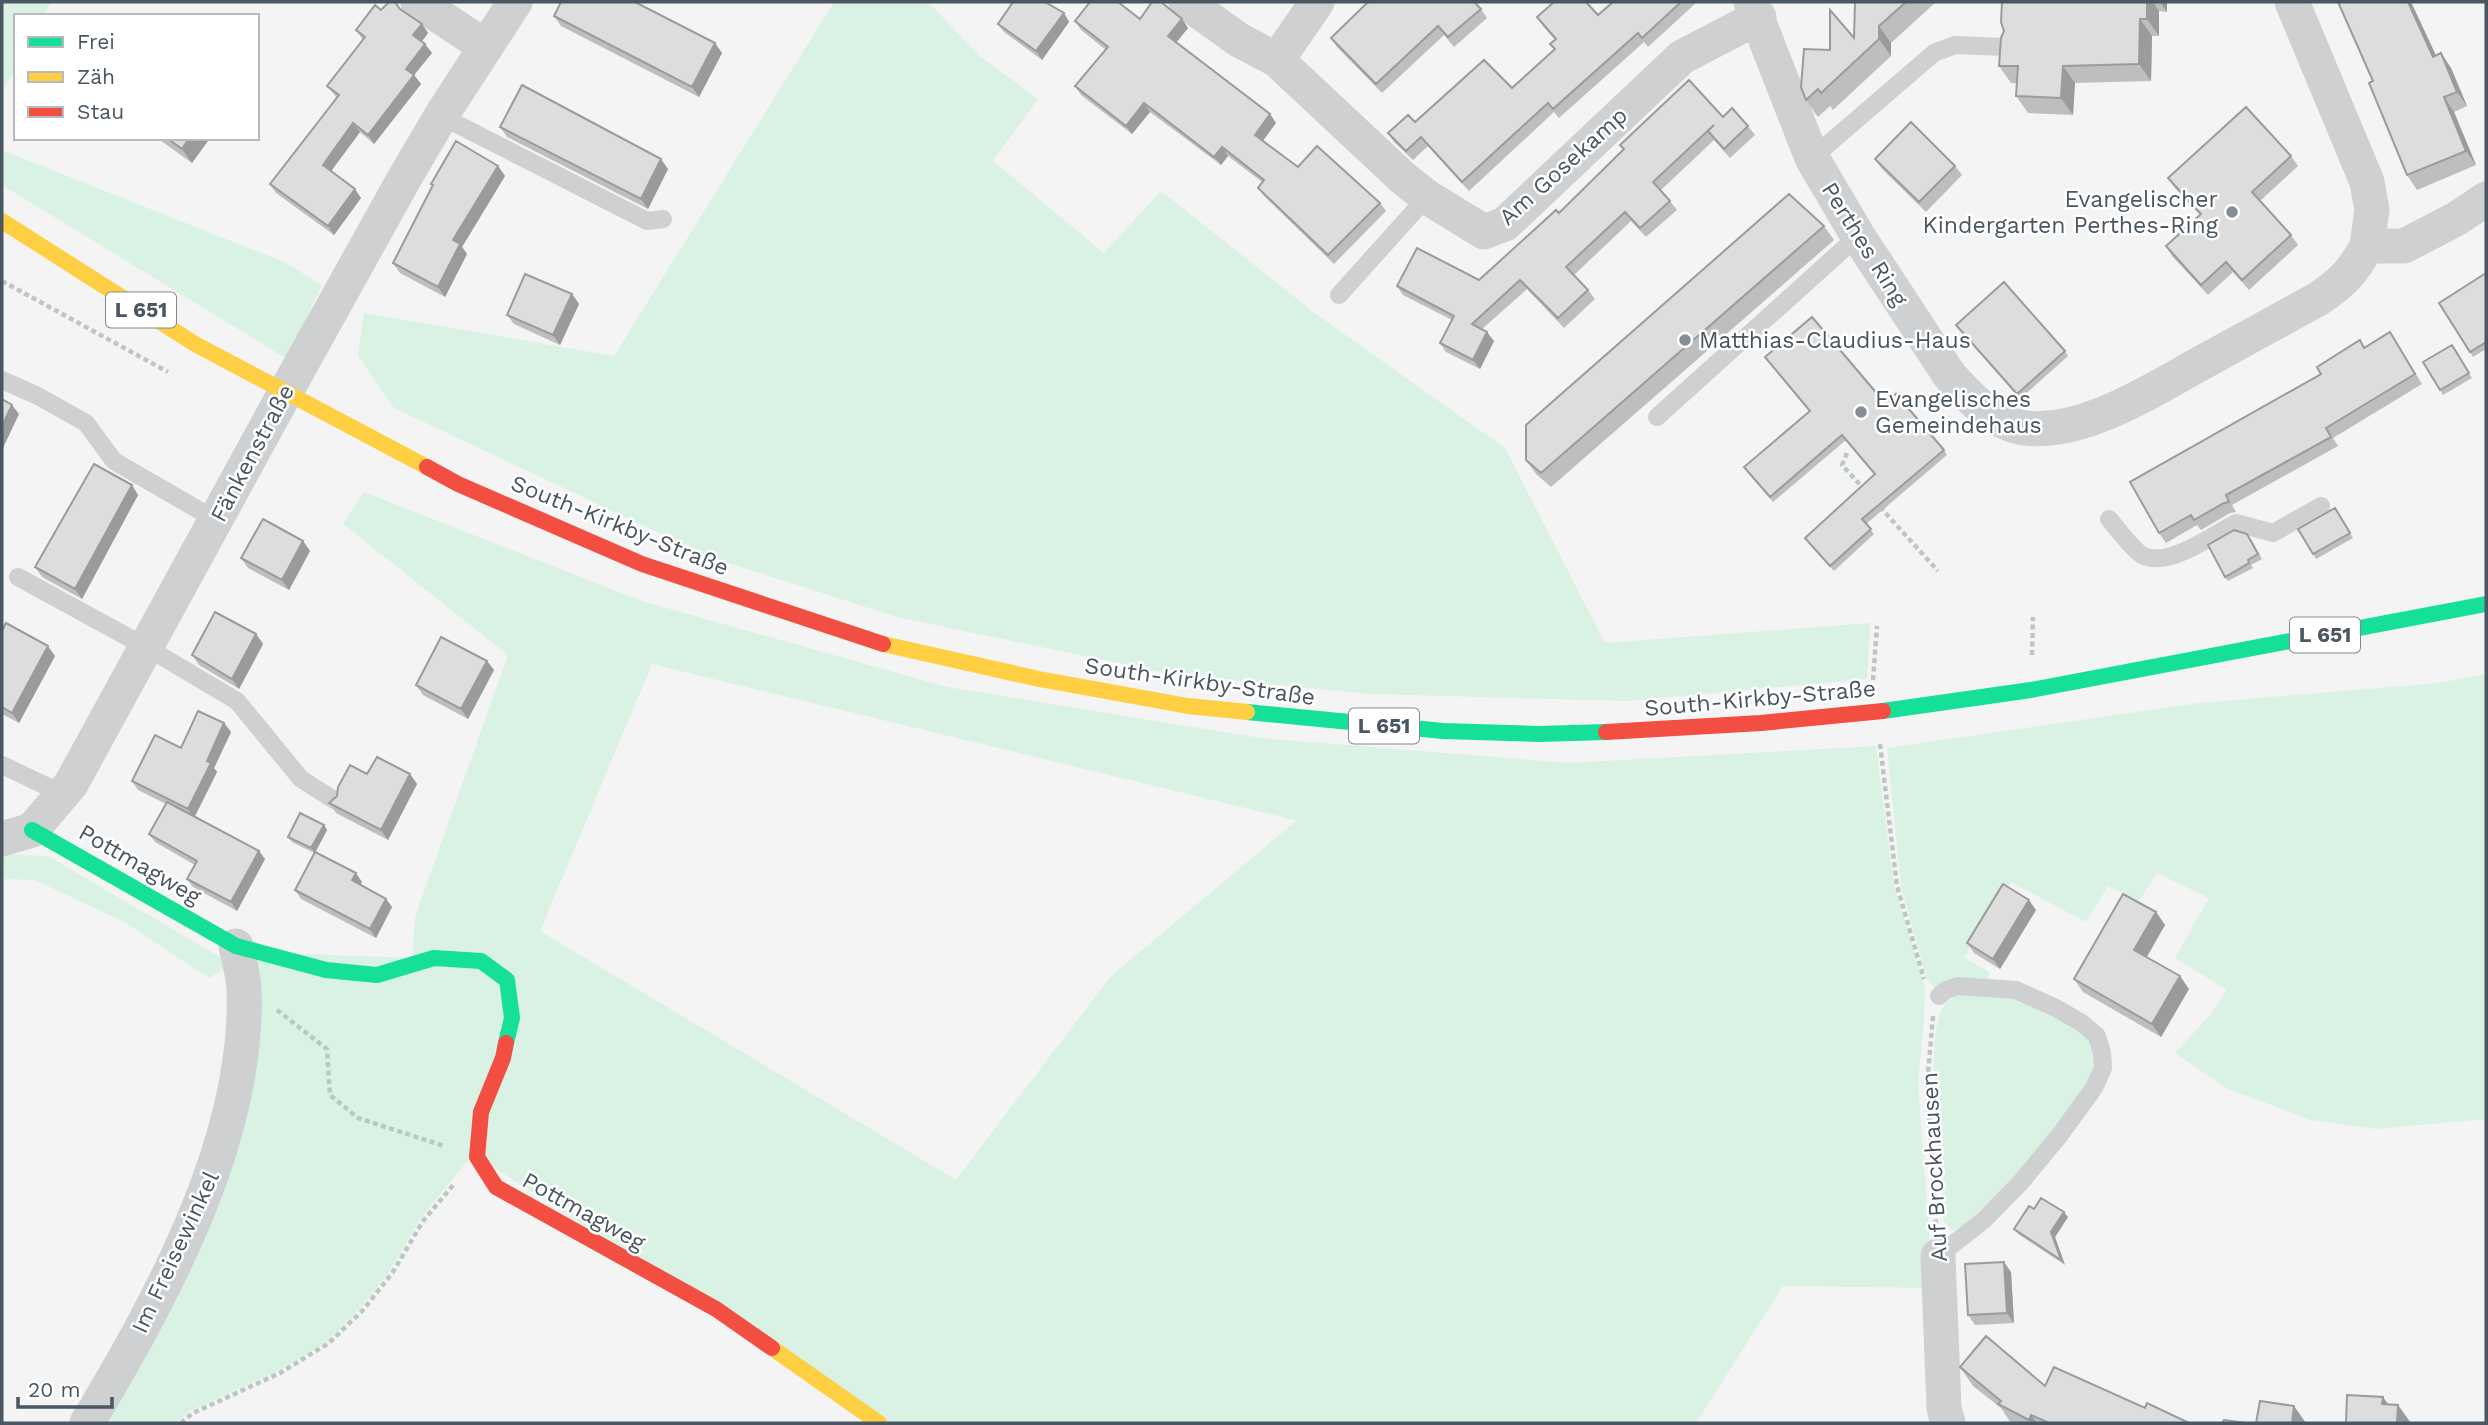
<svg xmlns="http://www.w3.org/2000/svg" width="2488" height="1425" font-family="'Work Sans',sans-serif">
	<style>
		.green { fill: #d9f2e3; fill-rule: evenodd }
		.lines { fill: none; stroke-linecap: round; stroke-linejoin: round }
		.path { stroke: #bcc7c4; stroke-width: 4.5; stroke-dasharray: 5 3.5; stroke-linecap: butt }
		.lane { stroke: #ced0d2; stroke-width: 18 }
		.street { stroke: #ced0d2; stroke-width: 35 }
		.fast { stroke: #16e098; stroke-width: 16 }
		.slow { stroke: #ffcf43; stroke-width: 16 }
		.jam { stroke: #f24e42; stroke-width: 16 }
		.wall { fill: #bebebf }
		.shaded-wall { fill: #9b9b9b }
		.building { fill: #ddddde; stroke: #9b9b9b; stroke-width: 2 }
		.poi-dot { fill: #868d94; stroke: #fff; stroke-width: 2.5 }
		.labels { text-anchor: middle; stroke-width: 5; stroke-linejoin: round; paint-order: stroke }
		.shield { fill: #fff; stroke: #808990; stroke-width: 2 }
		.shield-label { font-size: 21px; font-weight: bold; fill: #4a5661 }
		.street-label { font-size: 23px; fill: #4a5661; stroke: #fff }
		.poi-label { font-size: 23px; fill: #4a5661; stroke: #fff; text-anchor: start }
	</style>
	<rect width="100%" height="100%" fill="#f4f4f4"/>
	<path class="green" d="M2 2H51L44 16H16V67L2 92Z
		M834 2H928L980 56 1038 99 993 161 1104 253 1161 191 1316 314 1505 448 1605 643 1870 623 1867 679 1627 701 1371 694 1176 675 897 617 710 557 394 408 358 356 364 313 614 356Z
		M2 150 284 262 322 285 287 359 2 185Z
		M364 492 642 601 947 687 1261 738 1568 763 1876 746 1894 886 1925 987 1924 1024 1918 1082 1933 1288 1783 1286 1696 1423H890L473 1154 421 1218 389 1272 360 1309 326 1343 278 1371 190 1411 176 1423H94L211 1215 261 1033 246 937 278 953 412 958 415 917 508 655 343 524ZM652 664 1295 820 1296 821 1110 977 956 1180 540 931Z
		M2486 674V1119L2376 1129 2311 1120 2226 1088 2175 1053 2211 1014 2227 990 2175 958 2209 898 2157 873 2139 901 2108 886 2086 922 2011 882 1964 958 1989 972 1988 984 1939 993 1927 980 1901 886 1887 748 2199 703 2438 683Z
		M2 854 48 856 232 964 209 978 126 923 35 880 2 879Z
		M1957 994 2010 996 2075 1026 2092 1043 2095 1061 2088 1084 2012 1181 1960 1229 1952 1230 1944 1222C1940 1181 1922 1034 1945 1004 1948 1001 1954 997 1957 994Z"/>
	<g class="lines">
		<path class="path" d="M2 281 168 372
			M1847 453 1842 465 1865 490
			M1880 507 1938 571
			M2032 655 2033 617
			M1873 680 1877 626
			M1880 744 1897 886 1924 979
			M277 1010 327 1049 330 1095 358 1118 444 1146
			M1933 1016 1927 1085 1936 1224
			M181 1423 193 1413 280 1373 329 1343 363 1310 393 1272 423 1221 455 1183"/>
		<path class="lane" d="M441 116 647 221 663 219
			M1812 158 1934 53 1955 45 2005 47
			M1339 295 1427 197
			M2 380 38 396 86 423 114 461 216 520
			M1657 417 1858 236
			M2109 519C2117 528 2132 549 2142 555 2167 569 2213 535 2236 523L2273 533 2321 506
			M18 577 146 647 237 701 301 779 334 800
			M2 765 63 794
			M1938 1256 1984 1220 2021 1182 2059 1136 2094 1088 2103 1068 2102 1053 2097 1036 2082 1023 2056 1008 2016 990 1958 986 1946 990 1939 996"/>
		<path class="street" d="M418 2 486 47
			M1186 2 1239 40 1277 60 1403 178 1427 197 1484 232 1505 224 1682 57 1759 17
			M1751 2 1812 158 1858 236 1950 376C1967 395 1987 416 2012 425 2072 444 2155 388 2205 361 2243 340 2280 320 2318 299 2342 283 2353 272 2367 246
			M2292 2 2367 182 2372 210 2367 246H2404L2456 219 2486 199
			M1277 60 1317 2
			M2 839 32 830 71 784 285 393 404 179 441 116 515 2
			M1938 1256 1944 1408 1948 1423
			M87 1423C162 1298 250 1138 244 988 243 974 239 959 236 946"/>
		<path class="fast" d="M1883 711 2031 690 2486 604
			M1247 712 1443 731 1539 734 1606 732
			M32 830 236 946 326 970 377 975 434 958 481 961 507 980 512 1018 506 1043"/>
		<path class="slow" d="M2 221 195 344 427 467
			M883 644 1039 679 1188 706 1247 712
			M772 1348 879 1423"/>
		<path class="jam" d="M427 467 458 484 642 564 883 644
			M1606 732 1761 723 1883 711
			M506 1043 503 1058 481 1112 477 1157 496 1187 716 1309 772 1348"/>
	</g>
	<path class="wall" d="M1613 2H1697L1648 47 1644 42 1559 118 1554 112 1469 191 1428 146 1413 160 1394 142 1388 133 1512 88 1555 50 1550 44 1555 40 1543 26 1537 17 1598 15Z
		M1855 2H1936L1891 43V56L1833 110 1830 106 1818 117 1806 100 1830 50 1854 38Z
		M2002 2H2167V12L2159 11V36H2152L2151 81 2075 83 2073 115 2028 113 2016 96 2017 83H2011L1999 66 2004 31Z
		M2338 2H2411L2436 55 2441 53 2451 68 2467 106 2454 112 2476 165 2417 190 2407 175 2373 81Z
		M1481 9 1487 18 1454 47 1444 35 1382 93 1337 47 1331 38Z
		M381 10H401L422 24 428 33 422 41 432 53 414 75 421 84 374 144 360 132 331 171 361 198 334 235 276 193 270 184 337 98 327 86 363 40 356 30Z
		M1064 13 1069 22 1042 60 1004 32 998 24Z
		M554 16 715 43 722 53 699 97 561 26Z
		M1140 19H1182L1188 28 1176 43 1270 114 1276 123 1263 141 1298 167 1380 203 1386 211 1334 264 1264 196 1258 188 1262 182 1228 156 1221 165 1150 112 1132 134 1081 95 1075 86 1106 50 1081 30 1075 21Z
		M1723 117 1748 126 1755 135 1730 158 1714 140 1661 190 1677 210 1646 237 1631 221 1574 275 1588 290 1595 299 1564 328 1527 289 1482 329 1494 341 1480 369 1446 352 1440 343 1452 320 1403 295 1397 286 1479 280 1559 213 1623 150 1620 145Z
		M500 127 668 169 648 209 507 137Z
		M157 138H210L192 163Z
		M2291 156 2298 166 2260 201 2291 235 2298 245 2249 290 2233 272 2208 295 2172 256 2166 246 2200 215 2175 188 2168 178Z
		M1875 159 1955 166 1962 175 1926 212 1882 169Z
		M498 166 505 176 462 247 467 254 445 297 400 273 393 263 433 186 431 184Z
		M1824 226 1834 240 1551 487 1536 474 1526 460Z
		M2486 273V349L2473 357 2439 303Z
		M572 294 579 304 560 345 514 324 507 315Z
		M1956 325 2065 351 2068 356 2020 399Z
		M2390 332 2422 384 2333 438 2338 446 2232 505 2236 512 2230 513 2201 530 2197 525 2166 543 2159 533 2321 374Z
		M2452 345 2472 378 2443 395 2440 390Z
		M1765 357 1885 403 1944 450 1947 455 1866 524 1874 534 1834 571 1805 538 1875 474 1846 440 1773 502 1744 467 1810 411Z
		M138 495 82 599 42 577 35 567Z
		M2335 508 2353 538 2316 559 2313 554Z
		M2251 539 2262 559 2251 565 2253 568 2228 581 2225 577Z
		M303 541 310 551 289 590 248 568 241 558Z
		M2 631 55 656 19 723 2 714Z
		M256 634 263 644 239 689 199 665 192 655Z
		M487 661 494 670 468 719 423 695 416 685Z
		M224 723 231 732 214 768 217 772 195 816 265 859 237 911 193 887 187 879 195 865 155 842 149 834 166 804 138 790 132 781 181 748Z
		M367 774H410L417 784 388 840 336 813 329 803Z
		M324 825 327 830 315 852 362 882 360 885 386 899 392 907 376 938 301 899 295 890 314 853 292 842 288 837Z
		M2036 910 2000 969 1974 953 1967 943Z
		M2156 912 2165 925 2147 957 2189 989 2161 1037 2083 992 2074 979Z
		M2034 1209 2068 1217 2055 1237 2065 1265 2018 1234 2014 1229Z
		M2011 1272 2014 1323 1975 1325 1968 1315Z
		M1960 1367 2145 1408 2189 1423H2011L2001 1408 1973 1386Z"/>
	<path class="shaded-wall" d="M2147 2H2153L2159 11V36L2147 19Z
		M2160 2H2167V12Z
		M2408 2H2411L2443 71 2433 57Z
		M1064 13 1069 22 1042 60 1036 51Z
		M1182 19 1188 28 1174 45 1168 36Z
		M2140 19 2152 36 2151 81 2139 64Z
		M422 24 428 33 420 44 413 35Z
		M1879 26 1891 43V56L1879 39Z
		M715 43 722 53 699 97 692 87Z
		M425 44 432 53 414 75 421 84 374 144 368 135 406 69Z
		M2441 53 2451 68 2467 106 2457 92Z
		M2063 66 2075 83 2073 115 2061 98Z
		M2444 97 2454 112 2476 165 2466 151Z
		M1144 103 1150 112 1132 134 1126 126Z
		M1270 114 1276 123 1261 143 1255 135Z
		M353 123 360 132 329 174 323 165Z
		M189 138H210L192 163 182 149Z
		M1222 147 1228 156 1221 165 1214 157Z
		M661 159 668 169 648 209 641 199Z
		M498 166 505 176 462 247 467 254 445 297 438 287 453 240Z
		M355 189 361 198 334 235 328 226Z
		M572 294 579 304 560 345 553 335Z
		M1487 332 1494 341 1480 369 1473 360Z
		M12 405 19 414 2 450V426Z
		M132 485 138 495 82 599 75 589Z
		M303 541 310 551 289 590 282 580Z
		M256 634 263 644 239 689 232 679Z
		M48 646 55 656 19 723 12 713Z
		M487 661 494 670 468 719 461 709Z
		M224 723 231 732 214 768 217 772 194 818 188 809 207 761Z
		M410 774 417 784 388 840 381 830Z
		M324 825 327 830 315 853 311 848Z
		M259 851 265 859 237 911 231 902Z
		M356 873 362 882 358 889 352 880Z
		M386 899 392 907 376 938 370 929Z
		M2029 900 2036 910 2000 969 1993 959Z
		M2156 912 2165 925 2143 963 2134 950Z
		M2180 976 2189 989 2161 1037 2152 1024Z
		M2064 1212 2068 1217 2055 1237 2065 1265 2061 1260 2051 1232Z
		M2004 1262 2011 1272 2014 1323 2007 1313Z
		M2383 1397 2396 1415 2382 1404Z
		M2398 1405 2411 1423H2397Z
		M2294 1406 2306 1423H2292Z
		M2031 1415 2037 1423H2032L2029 1420Z"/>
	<path class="building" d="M389 2H395L400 9 422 24 413 35 425 44 406 69 414 75 368 135 353 123 323 165 355 189 328 226 270 184 339 95 327 86 365 37 356 30 375 5 381 10Z
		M561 2H635L715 43 692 87 554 16Z
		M1013 2H1045L1064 13 1036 51 998 24Z
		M1090 2H1118L1140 19 1152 2H1161L1182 19 1168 36 1270 114 1255 135 1298 167 1317 146 1380 203 1328 255 1258 188 1264 180 1222 147 1214 157 1144 103 1126 126 1075 86 1108 47 1075 21Z
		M1368 2H1474L1481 9 1448 37 1438 26 1376 84 1331 38Z
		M1554 2H1586L1598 15 1613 2H1681L1642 38 1638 33 1553 109 1548 103 1462 182 1421 137 1406 151 1388 133 1408 115 1415 122 1484 60 1512 88 1555 49 1550 44 1556 39 1537 17Z
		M1855 2H1906L1879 26V39L1821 93 1818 89 1806 100 1801 87 1804 49 1830 50V10L1854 38Z
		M2002 2H2147V19H2140L2139 64 2063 66 2061 98 2016 96 2018 66H1999L2001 38 2004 31 2001 22Z
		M2338 2H2408L2433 57 2441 53 2457 92 2444 97 2466 151 2407 175 2369 83 2373 81Z
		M1689 80 1723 117 1732 108 1748 126 1724 149 1708 131 1714 125 1653 182 1670 201 1640 228 1625 212 1566 267 1588 290 1558 318 1520 280 1472 324 1487 332 1473 360 1440 343 1454 316 1397 286 1417 248 1479 280 1556 210 1559 213 1624 149 1620 145Z
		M522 85 661 159 641 199 500 127Z
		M2246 107 2291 156 2252 192 2291 235 2242 280 2226 262 2201 285 2166 246 2201 214 2168 178Z
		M1911 122 1955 166 1919 202 1875 159Z
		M167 138H189L182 149Z
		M456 141 498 166 453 240 460 244 438 287 393 263 433 185 431 184Z
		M1789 194 1824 226 1541 473 1526 460V425Z
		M2486 273V342L2470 352 2439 303Z
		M525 274 572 294 553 335 507 315Z
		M2004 282 2065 351 2017 394 1956 325Z
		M1812 317 1885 403 1896 394 1944 450 1862 519 1871 529 1830 566 1805 538 1875 474 1842 435 1770 497 1744 467 1810 411 1765 357Z
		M2390 332 2415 374 2326 428 2331 437 2226 495 2229 502 2224 503 2194 520 2191 515 2159 533 2130 482 2321 374 2317 367 2360 340 2364 348Z
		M2452 345 2469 373 2440 390 2423 362Z
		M2 399 12 405 2 426Z
		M94 464 132 485 75 589 35 567Z
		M2335 508 2350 533 2313 554 2298 529Z
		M263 519 303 541 282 580 241 558Z
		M2234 530 2247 534 2258 554 2248 560 2249 563 2225 577 2208 545Z
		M215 612 256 634 232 679 192 655Z
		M6 623 48 646 12 713 2 707V631Z
		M441 637 487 661 461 709 416 685Z
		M198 711 224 723 207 761 211 763 188 809 132 781 155 735 181 748Z
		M377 757 410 774 381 830 329 803 337 796 338 787 350 765 367 774Z
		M167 802 259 851 231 902 187 879 197 861 149 834Z
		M300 813 324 825 311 848 288 837Z
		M315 852 356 873 352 880 386 899 370 929 295 890Z
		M2003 884 2029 900 1993 959 1967 943Z
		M2123 894 2156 912 2134 950 2180 976 2152 1024 2074 979Z
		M2041 1198 2064 1212 2051 1232 2061 1260 2014 1229 2029 1206 2034 1209Z
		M2004 1262 2007 1313 1968 1315 1965 1264Z
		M1986 1336 2045 1386 2054 1367 2145 1408 2147 1403 2189 1423H2049L2031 1415 2029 1420 1998 1404 2001 1401 1960 1367Z
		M2347 1395 2383 1397 2382 1404 2398 1405 2397 1423H2346Z
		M2260 1401 2294 1406 2292 1423H2256Z
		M2224 1420 2246 1423H2222Z"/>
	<g class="poi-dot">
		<circle cx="2232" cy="212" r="7"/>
		<circle cx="1685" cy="340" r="7"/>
		<circle cx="1861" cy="412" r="7"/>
	</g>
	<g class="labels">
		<g class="shield">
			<rect x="106" y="292.5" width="70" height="35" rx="5"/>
			<rect x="2290" y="617.5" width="70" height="35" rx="5"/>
			<rect x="1349" y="708.5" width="70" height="35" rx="5"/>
		</g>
		<g class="shield-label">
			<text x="141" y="317">L 651</text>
			<text x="2325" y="642">L 651</text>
			<text x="1384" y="733">L 651</text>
		</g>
		<g class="street-label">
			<text transform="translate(1563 166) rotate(-42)" y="8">Am Gosekamp</text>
			<text transform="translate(1865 244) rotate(58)" y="8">Perthes Ring</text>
			<text transform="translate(252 453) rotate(-62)" y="8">Fänkenstraße</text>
			<text transform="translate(620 525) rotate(22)" y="8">South-Kirkby-Straße</text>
			<text transform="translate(1200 681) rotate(8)" y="8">South-Kirkby-Straße</text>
			<text transform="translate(1760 698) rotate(-5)" y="8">South-Kirkby-Straße</text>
			<text transform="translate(140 864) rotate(30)" y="8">Pottmagweg</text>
			<text transform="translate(1934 1167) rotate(-93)" y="8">Auf Brockhausen</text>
			<text transform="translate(584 1211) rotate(29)" y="8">Pottmagweg</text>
			<text transform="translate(175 1252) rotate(-65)" y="8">Im Freisewinkel</text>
		</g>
		<g class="poi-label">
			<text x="2218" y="207" text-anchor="end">Evangelischer<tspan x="2218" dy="26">Kindergarten Perthes-Ring</tspan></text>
			<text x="1699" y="348">Matthias-Claudius-Haus</text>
			<text x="1875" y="407">Evangelisches<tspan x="1875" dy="26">Gemeindehaus</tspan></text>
		</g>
	</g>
	<rect width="2488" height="1425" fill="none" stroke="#4a5661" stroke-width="7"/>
	<rect x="14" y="14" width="245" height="126" fill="#ffffff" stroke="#b7bbc0" stroke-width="2"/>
	<rect x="28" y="37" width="35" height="10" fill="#16e098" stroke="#b7bbc0" stroke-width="2"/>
	<text x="77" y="49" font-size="21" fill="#4a5661">Frei</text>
	<rect x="28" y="72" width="35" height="10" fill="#ffcf43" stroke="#b7bbc0" stroke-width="2"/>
	<text x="77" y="84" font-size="21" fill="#4a5661">Zäh</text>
	<rect x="28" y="107" width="35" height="10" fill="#f24e42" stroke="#b7bbc0" stroke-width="2"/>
	<text x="77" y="119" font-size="21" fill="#4a5661">Stau</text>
	<path d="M18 1397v10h94v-10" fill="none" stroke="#4a5661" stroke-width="3.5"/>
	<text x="28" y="1397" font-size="21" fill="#4a5661" stroke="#ffffff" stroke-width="5" paint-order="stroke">20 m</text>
</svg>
